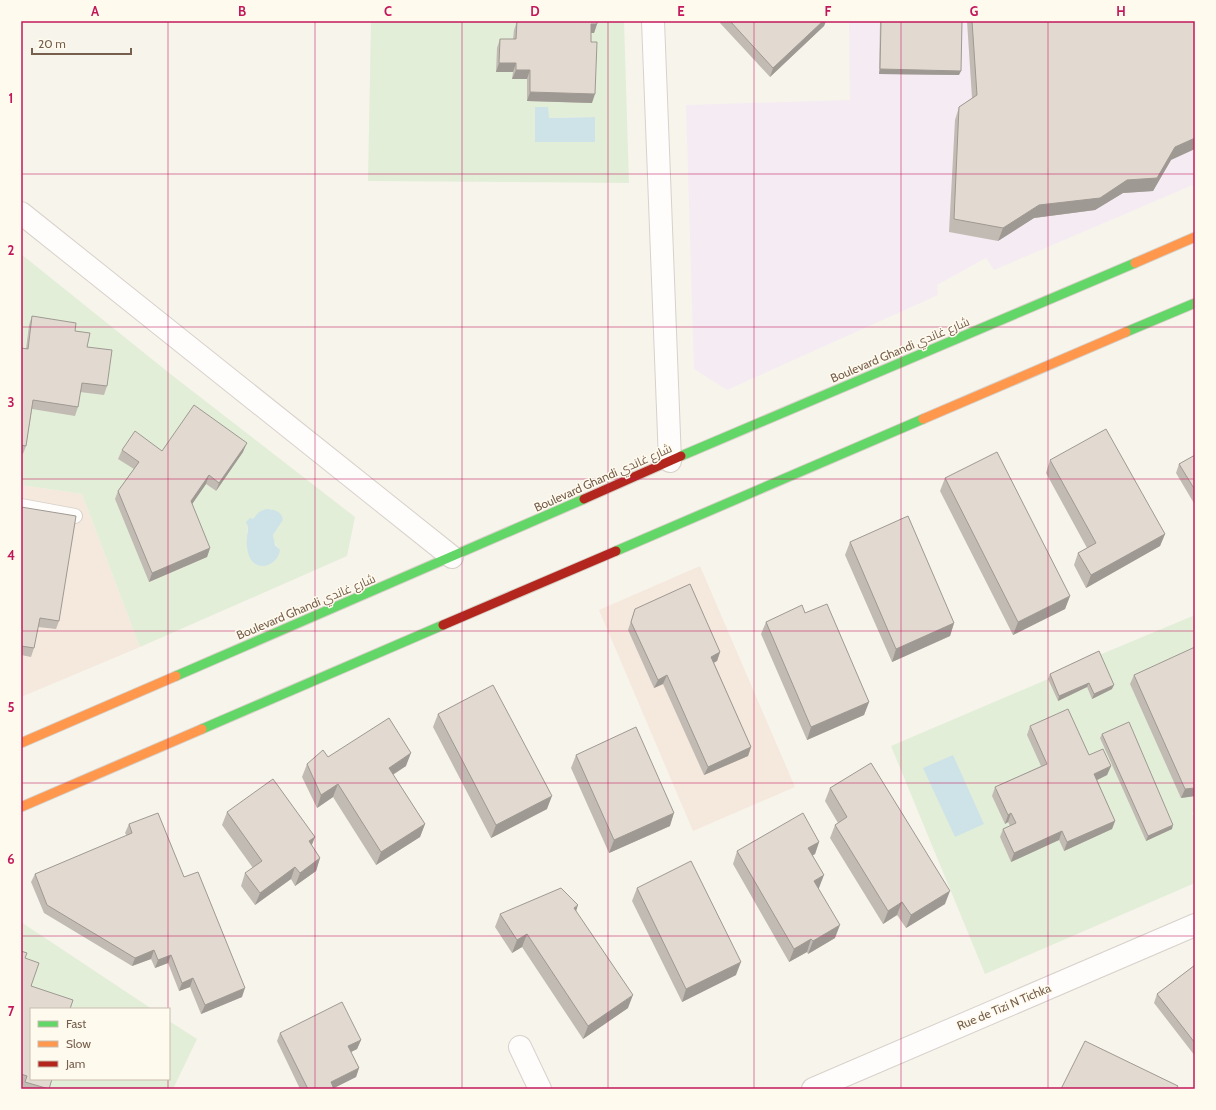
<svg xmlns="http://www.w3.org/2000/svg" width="1216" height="1110" font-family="Cabin,Cairo,sans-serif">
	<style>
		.commercial { fill: #f5e8dd }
		.education { fill: #f5ebf3 }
		.green { fill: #e2eed7; fill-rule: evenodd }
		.water { fill: #cee3e8 }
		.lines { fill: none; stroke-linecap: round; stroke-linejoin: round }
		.lane-casing { stroke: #d7d1ca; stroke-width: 16 }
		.street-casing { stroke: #d7d1ca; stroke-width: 24 }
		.fast-casing { stroke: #d6cfc6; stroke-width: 11 }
		.slow-casing { stroke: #d6cfc6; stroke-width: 11 }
		.jam-casing { stroke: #d6cfc6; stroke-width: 11 }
		.lane { stroke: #fefdfc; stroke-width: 14 }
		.street { stroke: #fefdfc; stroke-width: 22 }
		.fast { stroke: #63d668; stroke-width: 9 }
		.slow { stroke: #ff974d; stroke-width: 9 }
		.jam { stroke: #b3261e; stroke-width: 9 }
		.wall { fill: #c2bbb4 }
		.shaded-wall { fill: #9e9992 }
		.building { fill: #e2dad1; stroke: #9e9992 }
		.grid { fill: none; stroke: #c2185b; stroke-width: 1; stroke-opacity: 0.55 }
		.labels { text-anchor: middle; stroke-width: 3; stroke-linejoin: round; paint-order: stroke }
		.street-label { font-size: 12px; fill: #765f4c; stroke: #fffaee }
		.neatline { fill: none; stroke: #c2185b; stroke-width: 1.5 }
		.grid-label { font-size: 13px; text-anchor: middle; font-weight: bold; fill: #c2185b }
	</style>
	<rect width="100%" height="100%" fill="#f7f4ec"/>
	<path class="commercial" d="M21 485 82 494 140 647 21 697Z
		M700 566 795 787 693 831 599 610Z"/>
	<path class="education" d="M849 21H1195V184L994 270 986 258 937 285 938 295 727 390 694 369 686 105 850 100Z"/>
	<path class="green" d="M371 21H518L513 79H527V101L592 103 593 51 588 33 594 21H624L629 183 368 181ZM535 107H548V118L595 117 535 142Z
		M21 254 173 376 355 517 347 556 140 647 82 494 21 485V454H23L29 325 24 357H21ZM243 452 215 491 206 484 188 510 207 557 149 582 135 470 158 460ZM266 509H271L283 520 273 535 274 542 278 548 264 566C249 564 247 552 247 540 247 536 247 530 248 527 250 522 261 513 266 509Z
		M1195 615V811L1192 813 1195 820V883L985 974 891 746 1048 679 1058 701 1087 687 1092 698 1112 689 1097 656ZM1101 738 1172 829H1171L1146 841ZM1044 773 1064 851 1059 840 1012 832 1008 822 1005 823Z
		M21 922 152 1009H70L28 995 21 960Z
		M169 1021 197 1039 173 1089H48L52 1079H169Z"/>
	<path class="water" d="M535 107H548L549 118 595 117V142H535Z
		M266 509C273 509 282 511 283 520L273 535 275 545 280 550C278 565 258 573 250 558 247 552 246 544 247 537 247 534 248 530 248 527 248 525 246 524 246 522L250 518 253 519 259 512Z
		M953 755 984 824 955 837 923 768Z"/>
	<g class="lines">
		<g class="lane-casing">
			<path id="lane" d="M21 506 75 516"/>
		</g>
		<g class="street-casing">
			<path id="street" d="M653 21 670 461
				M21 213 452 557
				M520 1047 540 1089
				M813 1089 1195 925"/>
		</g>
		<g class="fast-casing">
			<path id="fast" d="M1126 332 1195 303
				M681 456 1135 263
				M616 551 923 419
				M176 676 584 499
				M202 729 443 625"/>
		</g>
		<g class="slow-casing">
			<path id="slow" d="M1135 263 1195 237
				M923 419 1126 332
				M21 743 176 676
				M21 807 202 729"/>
		</g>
		<g class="jam-casing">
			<path id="jam" d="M584 499 681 456
				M443 625 616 551"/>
		</g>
		<use href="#lane" class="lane"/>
		<use href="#street" class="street"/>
		<use href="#fast" class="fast"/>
		<use href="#slow" class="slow"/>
		<use href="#jam" class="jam"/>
	</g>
	<path class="wall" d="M517 21 597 24 594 33H591L592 103 527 101V79H512L513 72H496L497 48 500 39H513L514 30Z
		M721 21H826L824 26 770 77 720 23Z
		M880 21H962L959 75 879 74Z
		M967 21H1195L1171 160 1153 191 1123 193 1095 210 1034 218 998 241 949 232 955 120 959 107 972 98Z
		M32 316 75 331 87 347 107 386 104 395 80 392 78 407 75 416 32 409 26 446 23 454H21V348H26L29 325Z
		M122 450 243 452 216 491 206 484 192 504 210 548 207 557 149 582 115 499 118 491 134 469 118 459Z
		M1195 455V505L1176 473 1179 464Z
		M1050 460 1165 534 1160 546 1086 588 1074 565 1078 553 1087 548 1046 473Z
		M945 478 1070 596 1065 609 1013 635 940 491Z
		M21 507 59 621 56 629 38 627 34 648 31 657 21 655Z
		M850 542 954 623 950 636 892 662 845 555Z
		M635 609 720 652 717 661 714 663 751 747 748 756 704 775 663 684 654 688 628 630Z
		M805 613 869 702 864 715 807 740 761 634 766 622Z
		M1099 651 1112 689 1092 699 1087 687 1058 701 1048 679 1050 674Z
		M1134 675 1195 796 1181 798 1130 684Z
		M438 714 547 809 491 838 433 727Z
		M1030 726 1111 766 1107 775 1097 780 1115 821 1112 829 1064 851 1059 840 1011 862 1000 837 1003 829 1010 826 1008 822 1005 824 992 796 995 787 1041 766 1027 735Z
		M1102 734 1172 829 1146 841 1100 738Z
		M576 755 670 826 609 853 571 768Z
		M328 757 406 766 393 775 425 824 420 837 376 865 333 797 317 808 302 777 307 764Z
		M830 788 945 904 906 928 897 915 883 924 830 838 835 825 838 823 825 801Z
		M227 812 312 846 320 858 316 871 295 886 291 879 255 905 241 886 245 873 253 868 222 825Z
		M129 824 184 877 242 997 201 1014 190 987 179 991 168 963 155 968 151 959 132 966 44 913 31 882 35 874 127 836 125 833Z
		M819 842 815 854 813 855 819 888H818L835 938 808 954 807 952 789 962 733 864 737 851Z
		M637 888 736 975 682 1002 632 901Z
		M576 911 628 1008 583 1039 522 947 512 953 495 927 500 914Z
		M21 951 25 958 31 986V1079L49 1089H22L23 1085 21 1084Z
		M1195 965V1056L1154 1003 1157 994Z
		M280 1033 361 1040 357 1049 351 1052 359 1068 356 1077 334 1088V1089H300L277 1041Z"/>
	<path class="shaded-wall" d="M823 21H826L824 26 770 77 773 68Z
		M591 24H597L594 33H588Z
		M499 63H516L513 72H496Z
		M880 69 961 71 959 75 879 74Z
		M516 70H530L527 79H512Z
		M530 92 595 94 592 103 527 101Z
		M1195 138V149L1171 160 1153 191 1123 193 1095 210 1034 218 998 241 1003 228 1039 205Z
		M247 443 243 452 216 491 219 483Z
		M209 475 206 484 188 510 191 501Z
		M1165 534 1160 546 1086 588 1091 575Z
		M210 548 207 557 149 582 152 573Z
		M1070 596 1065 609 1013 635 1018 622Z
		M954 623 950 636 892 662 896 649Z
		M720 652 717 661 708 665 711 657Z
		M667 675 663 684 654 688 658 680Z
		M1089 683 1087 687 1058 701 1059 696Z
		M1114 685 1112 689 1092 699 1094 694Z
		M869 702 864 715 807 740 811 727Z
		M751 747 748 756 704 775 708 767Z
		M411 753 406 766 384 780 389 768Z
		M1111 766 1107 775 1091 783 1094 774Z
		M338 784 333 797 317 808 321 795Z
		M1195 788V796L1181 798 1185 789Z
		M552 796 547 809 491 838 496 825Z
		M674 813 670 826 609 853 614 840Z
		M1011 813 1008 822 1005 824 1008 815Z
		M1115 821 1112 829 1064 851 1067 842Z
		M425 824 420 837 376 865 381 852Z
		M1173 825 1172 829 1146 841 1148 836Z
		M1062 831 1059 840 1011 862 1014 853Z
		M315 837 310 850 309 841Z
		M819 842 815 854 804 861 808 848Z
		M320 858 316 871 295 886 300 873Z
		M295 867 291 879 255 905 260 893Z
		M824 875 819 888 809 894 814 881Z
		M950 891 945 904 906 928 911 915Z
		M902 902 897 915 883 924 888 911Z
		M578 905 574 918V908Z
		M840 925 835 938 808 954 813 941Z
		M527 934 522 947 512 953 517 940Z
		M811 939 807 952 789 962 794 949Z
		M154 950 151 959 132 966 135 958Z
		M171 955 168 963 155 968 158 960Z
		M741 962 736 975 682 1002 686 989Z
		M193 978 190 987 179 991 182 983Z
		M245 988 242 997 201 1014 205 1005Z
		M633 995 628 1008 583 1039 588 1026Z
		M361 1040 357 1049 345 1055 348 1046Z
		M359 1068 356 1077 332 1089 331 1082Z"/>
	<path class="building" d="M517 21H597V24H591V42H597L595 94 530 92V70H516V63H499L500 39H516Z
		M730 21H823L773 68Z
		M881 21H962L961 71 880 69Z
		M972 21H1195V138L1175 147 1157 178 1127 180 1100 198 1039 205 1003 228 954 219 959 107 977 95Z
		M32 316 76 323 75 331 90 333 87 347 112 350 107 386 82 383 78 407 33 400 26 446 21 445V348L28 349Z
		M194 405 247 443 219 483 209 475 191 501 210 548 152 573 118 491 139 462 122 450 135 431 162 451Z
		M1106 429 1165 534 1091 575 1078 553 1096 543 1050 460Z
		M997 452 1070 596 1018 622 945 478Z
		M1195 455V490L1179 464Z
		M21 507 76 516 59 621 40 618 34 648 21 646Z
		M908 516 954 623 896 649 850 542Z
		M690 584 720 652 711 657 751 747 708 767 667 675 658 680 631 622 635 609Z
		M827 604 869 702 811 727 766 622 802 605 805 613Z
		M1195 647V788L1185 789 1134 675Z
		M1099 651 1114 685 1094 694 1089 683 1059 696 1050 674Z
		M493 685 552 796 496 825 438 714Z
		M1068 709 1089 755 1103 749 1111 766 1094 774 1115 821 1067 842 1062 831 1014 853 1003 829 1016 823 1011 813 1008 815 995 787 1047 764 1030 726Z
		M389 718 411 753 389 768 425 824 381 852 338 784 321 795 307 764 323 750 328 757Z
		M1129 722 1173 825 1148 836 1102 734Z
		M636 727 674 813 614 840 576 755Z
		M871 763 950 891 911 915 902 902 888 911 835 825 847 817 830 788Z
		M273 779 315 837 309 841 320 858 300 873 295 867 260 893 245 873 262 861 227 812Z
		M158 813 184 877 198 872 245 988 205 1005 193 978 182 983 171 955 158 960 154 950 135 958 47 905 35 874 132 833 129 824Z
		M803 813 819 842 808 848 824 875 814 881 840 925 813 941 811 939 794 949 737 851Z
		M691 861 741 962 686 989 637 888Z
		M561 888 578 905 574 908 633 995 588 1026 527 934 517 940 500 914Z
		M21 951 27 953 25 958 39 963 31 986 73 1000 70 1009H31V1079H52L49 1089 25 1082 27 1076 21 1074Z
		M1195 965V1043L1157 994Z
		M342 1002 361 1040 348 1046 359 1068 331 1082 334 1089H308L280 1033Z
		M1085 1041 1178 1086 1176 1089H1061Z"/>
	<path class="grid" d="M168 21V1009M315 21V1089M462 21V1089M608 21V1089M754 21V1089M901 21V1089M1048 21V1089M21 174H1195M21 327H1195M21 479H1195M21 631H1195M21 783H1195M21 936H1195M168 1079V1089"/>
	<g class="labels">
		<g class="street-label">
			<text transform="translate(900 350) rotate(-23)" y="4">Boulevard Ghandi شارع غاندي</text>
			<text transform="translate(603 478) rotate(-24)" y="4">Boulevard Ghandi شارع غاندي</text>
			<text transform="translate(306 607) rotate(-23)" y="4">Boulevard Ghandi شارع غاندي</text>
			<text transform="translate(1004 1007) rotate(-23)" y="4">Rue de Tizi N Tichka</text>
		</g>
	</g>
	<rect width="1216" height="1110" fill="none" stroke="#fffaee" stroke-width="44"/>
	<rect x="30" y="1008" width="140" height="72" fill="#fffaee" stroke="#c8bcad"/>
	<rect x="38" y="1021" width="20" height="6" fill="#63d668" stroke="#c8bcad"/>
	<text x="66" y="1028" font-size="12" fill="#765f4c">Fast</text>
	<rect x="38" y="1041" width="20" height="6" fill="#ff974d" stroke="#c8bcad"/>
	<text x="66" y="1048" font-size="12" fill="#765f4c">Slow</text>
	<rect x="38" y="1061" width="20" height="6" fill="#b3261e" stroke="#c8bcad"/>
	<text x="66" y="1068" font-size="12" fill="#765f4c">Jam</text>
	<path d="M32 48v6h99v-6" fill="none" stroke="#765f4c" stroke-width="2"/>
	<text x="38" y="48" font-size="12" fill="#765f4c" stroke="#fffaee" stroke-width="3" paint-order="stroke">20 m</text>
	<rect x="22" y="22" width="1172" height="1066" class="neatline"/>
	<g class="grid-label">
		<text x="95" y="16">A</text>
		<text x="242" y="16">B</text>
		<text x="388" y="16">C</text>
		<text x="535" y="16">D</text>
		<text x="681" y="16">E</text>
		<text x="828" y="16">F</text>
		<text x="974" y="16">G</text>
		<text x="1121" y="16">H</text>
		<text x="11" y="103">1</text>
		<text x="11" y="255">2</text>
		<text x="11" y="407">3</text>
		<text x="11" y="560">4</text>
		<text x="11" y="712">5</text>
		<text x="11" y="864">6</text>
		<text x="11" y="1016">7</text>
	</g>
</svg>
